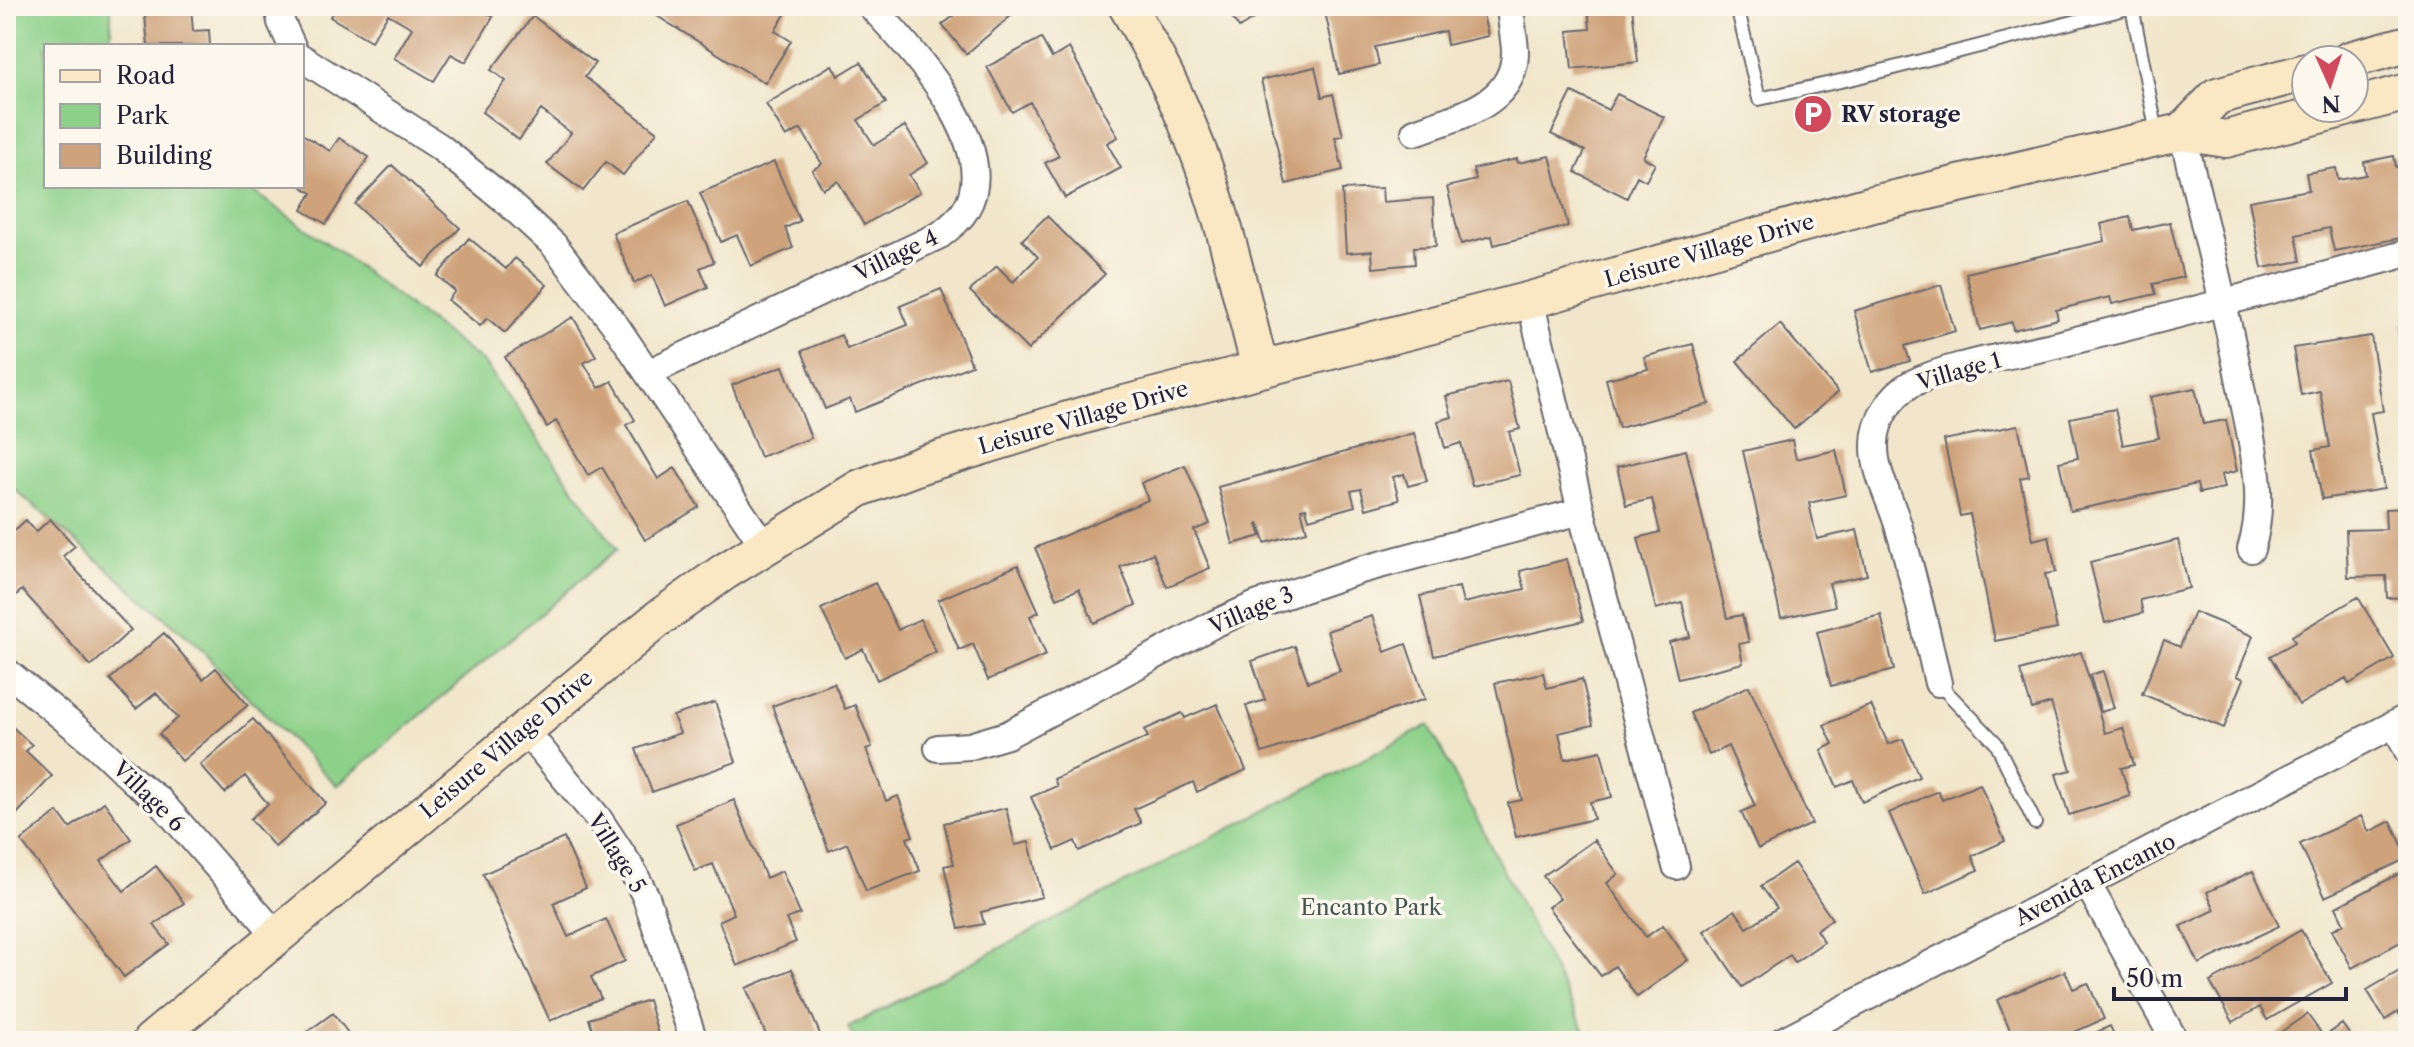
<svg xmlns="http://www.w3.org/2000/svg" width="2414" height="1047" font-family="'Libre Caslon Text',serif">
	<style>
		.green { fill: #8cd089; stroke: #577962; stroke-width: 2 }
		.building { fill: #cea27a }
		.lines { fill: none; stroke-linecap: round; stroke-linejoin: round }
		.lane-casing { stroke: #6a676d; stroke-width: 16 }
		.street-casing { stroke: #6a676d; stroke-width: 30 }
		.secondary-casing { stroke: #6a676d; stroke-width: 40 }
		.lane { stroke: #fff; stroke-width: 12 }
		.street { stroke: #fff; stroke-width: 26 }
		.secondary { stroke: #fae7c3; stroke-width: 36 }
		.labels { text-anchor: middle; stroke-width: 7; stroke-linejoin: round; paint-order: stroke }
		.poi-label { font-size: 22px; font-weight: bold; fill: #22223b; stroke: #fbf7ec; text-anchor: start }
		.street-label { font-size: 22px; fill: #22223b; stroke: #fbf7ec }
		.park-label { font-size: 22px; fill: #425652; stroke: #fbf7ec }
	</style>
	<rect width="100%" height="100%" fill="#fbf7ec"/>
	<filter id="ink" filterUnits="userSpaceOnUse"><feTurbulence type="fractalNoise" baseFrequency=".0125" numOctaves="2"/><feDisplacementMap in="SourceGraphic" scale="16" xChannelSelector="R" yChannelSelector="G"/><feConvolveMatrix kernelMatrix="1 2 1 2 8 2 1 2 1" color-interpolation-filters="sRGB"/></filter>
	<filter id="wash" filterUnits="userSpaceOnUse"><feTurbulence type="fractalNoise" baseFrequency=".006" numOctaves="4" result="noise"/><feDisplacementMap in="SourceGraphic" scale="32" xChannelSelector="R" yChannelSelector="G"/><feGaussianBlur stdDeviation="1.8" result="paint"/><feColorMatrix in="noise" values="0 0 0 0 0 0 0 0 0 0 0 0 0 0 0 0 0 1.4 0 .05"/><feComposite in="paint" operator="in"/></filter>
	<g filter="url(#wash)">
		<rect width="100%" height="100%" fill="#f1e6cb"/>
		<path class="green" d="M6 6H111V46H46V186H245L338 251 484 363 617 549 337 786 189 638 6 482Z
			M1429 725 1590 1041H856L848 1027Z"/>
		<g id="blocks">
			<path class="building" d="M144 6H191L193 31 209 30 210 46H148Z
				M337 6H474L493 17 466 62 451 54 434 81 394 58 412 28 388 14 371 41 330 17Z
				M641 6H790L775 31 791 41 765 83Z
				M956 6H1016L1019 9 966 54 942 25 960 11Z
				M1224 6H1274L1239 28Z
				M1350 6H1481L1488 36 1447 45 1445 31 1375 47 1379 65 1339 74 1325 12Z
				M1588 6H1632L1638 62 1572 69 1568 31 1590 29Z
				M533 16 595 63 585 77 657 132 623 175 606 162 583 191 547 164 571 133 541 110 519 140 482 112 506 81 491 70Z
				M1041 38 1052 58 1069 48 1118 137 1107 143 1121 168 1065 198 1045 163 1059 156 1030 102 1012 112 987 67Z
				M861 62 886 103 858 120 874 145 905 126 928 163 909 175 920 192 864 225 838 181 823 189 812 170 822 164 801 129 786 137 766 104 832 65 838 76Z
				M1315 67 1322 97 1333 94 1343 136 1335 137 1343 170 1286 184 1261 80Z
				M1572 92 1608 110 1617 94 1664 117 1643 157 1655 164 1646 181 1637 176 1627 198 1575 172 1585 151 1551 134Z
				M302 134 330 151 339 138 369 157 326 224 302 210 312 193 302 187Z
				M1550 156 1568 226 1494 245 1492 236 1461 244 1447 187 1476 180 1473 169 1517 159 1518 163Z
				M2394 156 2396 167 2408 164V208L2401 210 2406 237 2334 251 2329 228 2296 235 2301 261 2262 268 2249 201 2309 190 2306 173 2336 168 2338 180 2366 175 2364 162Z
				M774 162 800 221 785 228 793 248 751 266 737 235 721 242 700 193Z
				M392 165 460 228 423 267 355 204Z
				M1382 188 1383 202 1433 198 1436 246 1414 247 1415 264 1373 268 1372 251 1346 253 1342 190Z
				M688 201 714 262 700 268 708 287 665 306 652 275 634 283 613 233Z
				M1047 216 1105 274 1028 350 970 291 997 266 1013 282 1038 257 1022 240Z
				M2130 217 2133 230 2170 222 2183 277 2153 284 2156 294 2112 304 2110 297 2056 310 2058 319 2013 330 2012 322 1980 330 1966 273 2105 241 2101 224Z
				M469 238 506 269 515 258 547 285 505 333 487 318 480 326 448 300 455 291 437 276Z
				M1941 285 1955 331 1905 346 1910 361 1872 372 1854 311Z
				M941 289 972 365 855 412 850 399 825 409 802 351 841 335 847 349 908 325 900 306Z
				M573 317 596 356 584 363 599 388 612 381 635 420 626 425 658 479 675 468 699 507 645 540 602 467 588 475 556 421 547 427 505 357Z
				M2408 322V347H2406L2402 323Z
				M1780 324 1838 392 1794 429 1737 361Z
				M2371 336 2383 411 2371 413 2384 489 2322 499 2313 450 2330 447 2320 391 2301 395 2293 348Z
				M1693 344 1709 404 1619 428 1606 379 1648 369 1644 357Z
				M783 366 811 438 760 457 732 385Z
				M1508 381 1520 429 1509 432 1520 475 1472 486 1461 443 1445 448 1438 421 1452 417 1446 396Z
				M2195 388 2203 424 2226 420 2237 471 2221 475 2224 488 2199 493 2197 484 2070 511 2059 462 2078 458 2070 418 2115 409 2123 445 2159 438 2150 397Z
				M2018 425 2029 476 2020 478 2033 540 2049 536 2056 572 2045 574 2057 629 1995 641 1970 514 1960 516 1944 440Z
				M1414 433 1427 481 1408 486 1404 474 1393 477 1399 500 1366 509 1361 489 1351 491 1355 506 1309 519 1306 508 1301 509 1307 531 1265 543 1259 524 1257 525 1261 536 1233 544 1218 487Z
				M1792 440 1796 459 1836 450 1846 495 1809 503 1817 539 1857 530 1867 575 1829 583 1835 606 1781 618 1743 451Z
				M1686 450 1727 618 1742 615 1749 642 1739 644 1743 663 1678 679 1669 642 1690 637 1682 602 1656 609 1638 538 1660 532 1652 499 1626 505 1617 467Z
				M1185 465 1210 524 1194 530 1210 568 1167 587 1153 553 1120 567 1136 605 1094 623 1079 589 1057 598 1035 548 1148 500 1141 483Z
				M2408 508V597L2387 598 2386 576 2348 577 2346 530 2386 529 2385 509Z
				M50 519 75 546 63 556 131 630 91 666 22 590 13 598 6 590V538L26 520 36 532Z
				M2178 540 2189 588 2140 600 2143 613 2105 623 2090 562Z
				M1567 559 1583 621 1434 656 1420 596 1459 587 1463 603 1525 589 1520 571Z
				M1018 565 1039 612 1030 616 1046 655 988 680 973 644 959 650 938 600Z
				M875 583 898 630 920 619 936 652 877 680 863 649 845 658 821 609Z
				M2358 597 2394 658 2349 684 2346 678 2299 705 2270 656 2295 642 2292 636Z
				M2194 612 2253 636 2237 676 2244 679 2224 728 2142 694 2164 640 2180 647Z
				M1881 615 1894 670 1831 686 1817 632Z
				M1372 616 1385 652 1406 644 1425 699 1262 753 1246 706 1265 700 1252 661 1295 646 1308 682 1340 671 1327 631Z
				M164 633 203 679 216 668 248 705 182 761 159 734 178 718 156 693 136 709 110 679Z
				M2081 652 2105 733 2123 728 2134 765 2121 768 2130 796 2069 815 2056 774 2071 770 2051 703 2032 709 2020 671Z
				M2103 671 2114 708 2101 712 2090 675Z
				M1543 673 1547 688 1582 679 1593 725 1559 733 1565 759 1601 751 1612 797 1590 802 1594 819 1516 837 1508 803 1522 800 1495 683Z
				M834 683 845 709 855 705 872 747 866 749 886 801 898 796 913 836 907 838 920 871 866 891 847 843 829 851 772 706Z
				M1749 686 1812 824 1758 849 1741 812 1755 806 1728 746 1709 755 1690 713Z
				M715 702 736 762 652 792 636 749 680 733 673 716Z
				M1217 704 1246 770 1197 792 1193 782 1134 809 1141 823 1079 851 1075 841 1055 850 1031 797 1057 786 1054 779 1148 737 1144 730 1182 713 1185 718Z
				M1871 705 1888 744 1903 739 1919 777 1862 802 1853 780 1837 787 1821 750 1833 744 1824 725Z
				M253 719 326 803 275 847 250 819 268 804 245 776 225 793 200 765Z
				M6 721 32 745 26 751 52 776 14 817 6 810Z
				M1980 784 2005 841 1972 856 1978 870 1925 894 1889 813 1938 791 1942 800Z
				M734 800 766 878 782 871 800 914 786 919 796 942 737 966 719 921 734 914 713 864 695 871 676 824Z
				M104 802 131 839 101 861 124 891 156 866 184 903 154 925 169 944 124 977 21 841 58 812 70 828Z
				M1006 808 1015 845 1029 842 1042 897 981 912 984 924 959 929 944 866 954 864 944 823Z
				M2361 816 2369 832 2391 821 2408 858 2325 897 2300 844Z
				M564 838 586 888 553 903 568 937 606 919 625 961 591 977 601 998 550 1021 483 874Z
				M1594 840 1618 874 1607 883 1646 937 1663 925 1688 960 1637 997 1615 966 1601 976 1548 907 1560 899 1543 876Z
				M1794 863 1832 919 1816 930 1824 942 1795 962 1790 955 1742 987 1704 931 1735 910 1747 928 1777 908 1761 886Z
				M2408 869V911L2405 913 2408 919V938L2352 968 2332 930 2344 924 2336 907Z
				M2253 871 2279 926 2199 964 2181 926 2215 910 2207 892Z
				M2301 930 2332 983 2267 1020 2260 1007 2233 1022 2210 982Z
				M2408 966V1029L2398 1012 2385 1020 2367 990Z
				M792 969 823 1041H751L766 1035 746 988Z
				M2065 971 2073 989 2088 983 2104 1019 2054 1041H2015L1997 1000Z
				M648 1000 660 1041H596L589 1019Z
				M333 1013 354 1041H295Z
				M2307 1014 2324 1037 2342 1024 2354 1041H2268Z
				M2110 1026 2117 1041H2077Z"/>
		</g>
	</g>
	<g filter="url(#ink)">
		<use href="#blocks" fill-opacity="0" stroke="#6a676d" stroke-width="2"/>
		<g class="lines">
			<g class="lane-casing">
				<path id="lane" d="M1737 6 1759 99 1854 78 2136 6
					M2132 7 2157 133
					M1938 683 1996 743 2035 823"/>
			</g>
			<g class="street-casing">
				<path id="street" d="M278 6 281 22 292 46
					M302 58 440 147 504 199 554 245 618 329 764 546
					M1415 132C1456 116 1516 106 1515 50 1514 36 1511 21 1510 6
					M2182 132C2203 217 2224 301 2241 387 2251 441 2268 495 2251 549
					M1530 300 1581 511 1676 866
					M648 373 940 235C950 227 960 220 966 209 1003 147 911 48 871 6
					M6 671 93 742 134 781 159 800 277 936
					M1938 683C1926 630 1914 577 1898 525 1890 498 1874 472 1875 444 1875 421 1891 395 1911 384 1954 362 2020 355 2068 342 2182 314 2295 284 2408 253
					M2395 724 2408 751
					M524 729 598 818 631 868 646 897 694 1041
					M938 748 970 746 1007 735 1214 624 1256 605 1357 571 1581 511
					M2087 883 2175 1041
					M1782 1041 2408 717"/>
			</g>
			<g class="secondary-casing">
				<path id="secondary" d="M1127 6C1152 48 1175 92 1193 138 1223 212 1240 291 1260 368
					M2349 60 2408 44
					M2354 106 2408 92
					M2182 132 2217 96 2306 72
					M151 1041 659 618 724 572 860 488 924 464 1101 410 1530 300 1873 204 2182 132 2226 139 2346 108"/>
			</g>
			<use href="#lane" class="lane"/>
			<use href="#street" class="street"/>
			<use href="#secondary" class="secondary"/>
		</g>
	</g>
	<defs>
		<g id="parking-disc" transform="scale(2)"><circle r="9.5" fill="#d1495b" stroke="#fbf7ec"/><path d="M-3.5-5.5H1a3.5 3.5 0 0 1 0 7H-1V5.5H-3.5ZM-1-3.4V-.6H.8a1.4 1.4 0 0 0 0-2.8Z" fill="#fff"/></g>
	</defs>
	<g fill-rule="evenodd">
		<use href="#parking-disc" x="1813" y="114"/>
	</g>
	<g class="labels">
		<g class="poi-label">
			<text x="1841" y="122">RV storage</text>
		</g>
		<g class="street-label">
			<text transform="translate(1709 250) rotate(-16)" y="8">Leisure Village Drive</text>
			<text transform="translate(896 255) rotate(-26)" y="8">Village 4</text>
			<text transform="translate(1959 371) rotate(-16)" y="8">Village 1</text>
			<text transform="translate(1083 417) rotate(-16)" y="8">Leisure Village Drive</text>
			<text transform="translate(1251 610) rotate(-23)" y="8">Village 3</text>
			<text transform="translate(506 744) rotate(-40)" y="8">Leisure Village Drive</text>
			<text transform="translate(149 796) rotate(44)" y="8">Village 6</text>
			<text transform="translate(617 853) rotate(58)" y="8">Village 5</text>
			<text transform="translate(2095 879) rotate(-27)" y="8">Avenida Encanto</text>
		</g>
		<g class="park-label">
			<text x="1371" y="915">Encanto Park</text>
		</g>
	</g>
	<rect width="2414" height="1047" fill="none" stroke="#fbf7ec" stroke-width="32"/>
	<rect x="44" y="44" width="260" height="144" fill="#fbf7ec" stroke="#a4a2a5" stroke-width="2"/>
	<rect x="60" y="70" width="40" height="12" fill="#fae7c3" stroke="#a4a2a5" stroke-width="2"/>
	<text x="116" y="84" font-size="24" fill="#22223b">Road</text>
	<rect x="60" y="104" width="40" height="24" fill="#8cd089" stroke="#a4a2a5" stroke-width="2"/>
	<text x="116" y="124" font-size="24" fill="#22223b">Park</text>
	<rect x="60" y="144" width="40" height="24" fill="#cea27a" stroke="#a4a2a5" stroke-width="2"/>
	<text x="116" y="164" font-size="24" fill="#22223b">Building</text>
	<g transform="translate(2330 84) rotate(177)"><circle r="38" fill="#fbf7ec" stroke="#a4a2a5" stroke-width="2"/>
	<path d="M0-6L14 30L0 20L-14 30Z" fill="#d1495b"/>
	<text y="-12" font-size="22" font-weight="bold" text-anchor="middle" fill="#22223b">N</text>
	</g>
	<path d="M2114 987v12h232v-12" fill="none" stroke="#22223b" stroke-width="4"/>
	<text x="2126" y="987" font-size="24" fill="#22223b" stroke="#fbf7ec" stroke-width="6" paint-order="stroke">50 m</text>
</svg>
